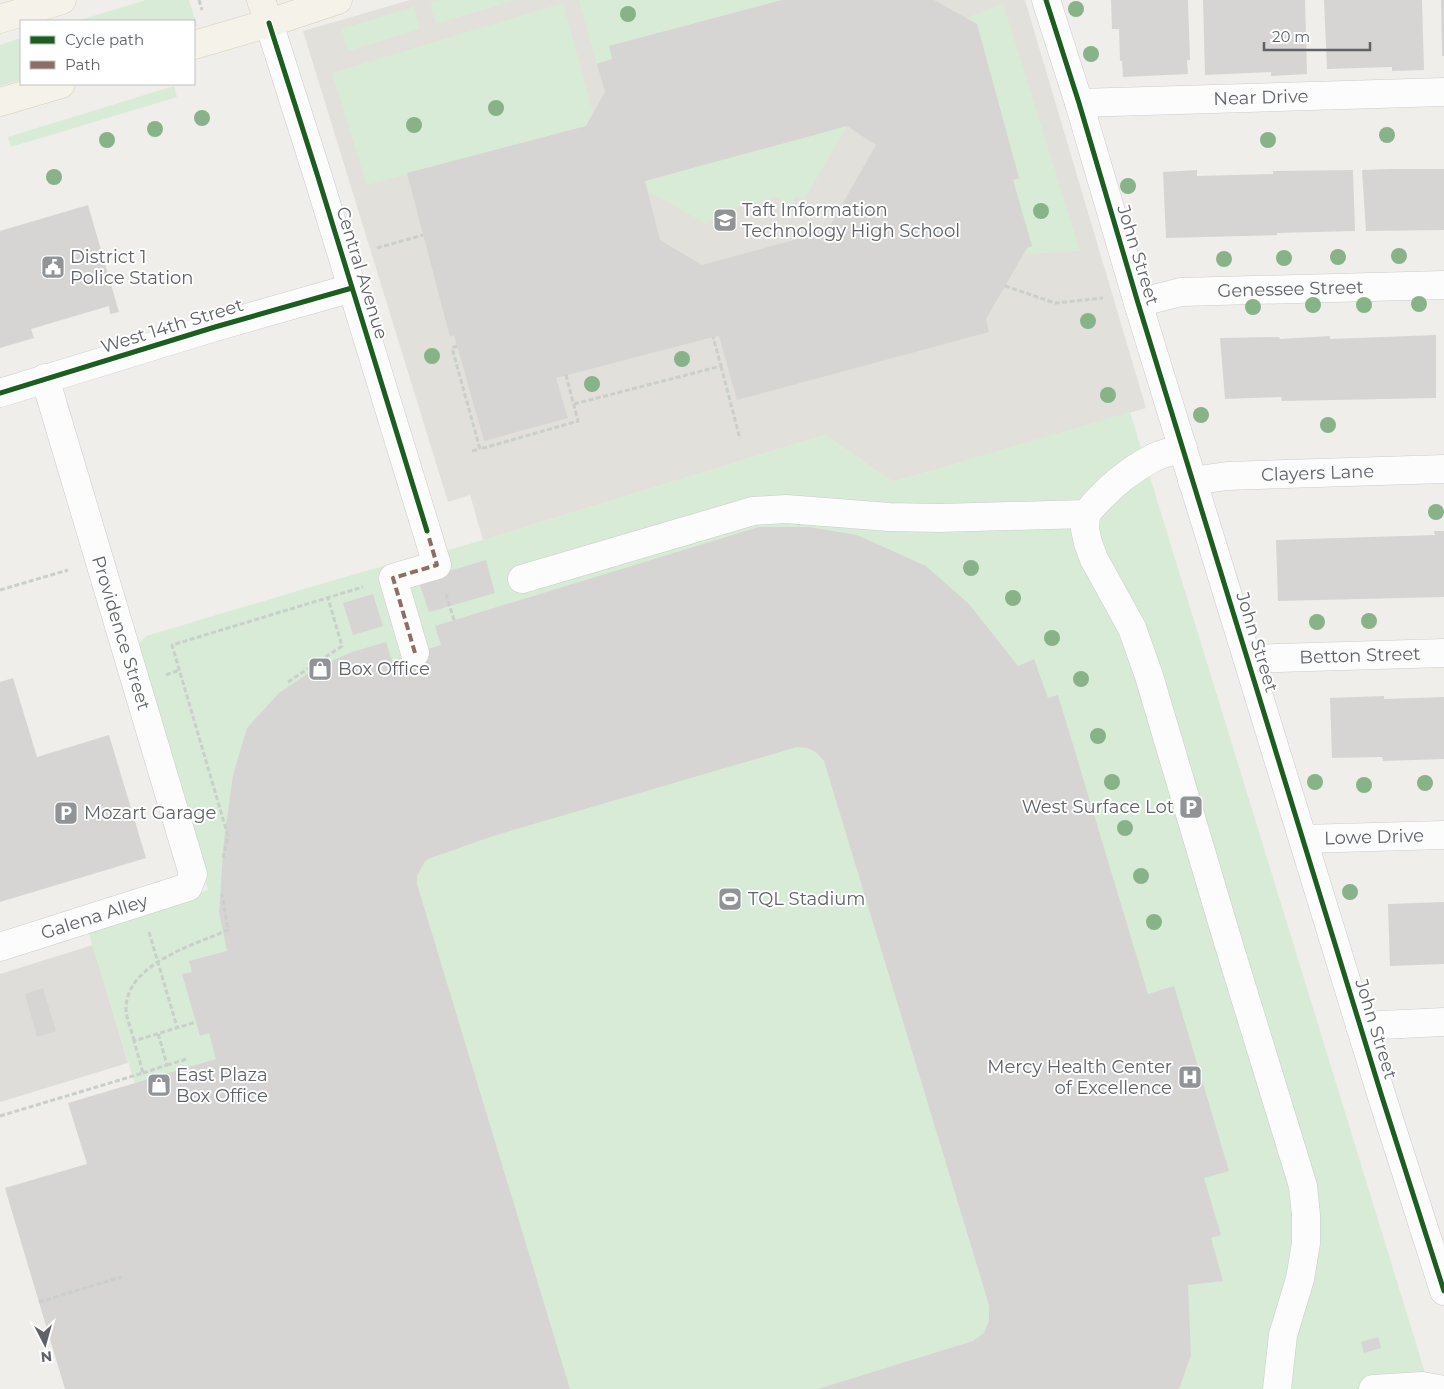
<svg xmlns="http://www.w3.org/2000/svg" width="1444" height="1389" font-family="Montserrat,sans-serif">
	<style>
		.industrial { fill: #dfddda }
		.education { fill: #e2e0da }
		.green { fill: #d8ebd6 }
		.building { fill: #d6d5d3; fill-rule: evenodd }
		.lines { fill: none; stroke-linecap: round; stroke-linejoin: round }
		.minor-casing { stroke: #cbcccc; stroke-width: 29 }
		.major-casing { stroke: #d7ceb8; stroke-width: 29 }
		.path { stroke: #cacfcc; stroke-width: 3; stroke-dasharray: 5 2.5; stroke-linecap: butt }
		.minor { stroke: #fdfcfc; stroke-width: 28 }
		.major { stroke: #f4f2e9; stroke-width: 28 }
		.quiet { stroke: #8d6e63; stroke-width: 4; stroke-dasharray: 8 4; stroke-linecap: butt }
		.cycleway-casing { stroke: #fff; stroke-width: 8 }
		.cycleway { stroke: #1b5e20; stroke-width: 5 }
		.tree { fill: #88b388 }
		.labels { text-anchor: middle; stroke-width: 4; stroke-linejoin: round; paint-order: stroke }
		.street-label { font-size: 18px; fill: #5f6368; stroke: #fff }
		.poi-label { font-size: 18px; fill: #5f6368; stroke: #fff; text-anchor: start }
	</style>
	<rect width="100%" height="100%" fill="#efeeea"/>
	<path class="industrial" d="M93 945 128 1063 0 1102V974Z"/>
	<path class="education" d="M410 0H1025L1146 408 893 482 825 435 483 540 470 495 448 502 303 31Z"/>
	<path class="green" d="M146 0H189L197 25 194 27V21H77Z
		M438 0H516L436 24 430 2Z
		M579 0H782L597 64Z
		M563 3 593 113 586 126 367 185 332 73Z
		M1003 3 1080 251 1024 254 1027 248 1032 246 1013 180 1019 178 967 18Z
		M414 7 420 29 348 51 341 29Z
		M21 38V80L0 86V45Z
		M174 86 177 97 11 147 8 137Z
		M847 126 804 200 796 197 791 205 776 197 728 210 719 224 710 219 706 224 648 191 645 181Z
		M1130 412 1430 1389H65L5 1188 87 1164 135 1084 87 928 208 890 136 647 146 636 331 581 391 564 414 560 483 540 825 435 893 482Z"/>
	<path class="building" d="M782 0H934L977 24 1019 178 1013 180 1032 246 1027 248 986 319 989 332 737 400 719 336 713 337 556 378 568 418 484 441 454 335 450 337 407 173 586 126 605 92 597 64 612 59 609 46ZM847 126 876 145 827 231 702 265 660 240 645 181Z
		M1111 0H1188L1190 60H1187L1188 74 1123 77 1122 61H1120L1119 29H1112Z
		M1203 0H1305L1307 74 1271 76V72L1205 75Z
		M1324 0H1422L1424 70 1392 71V67L1327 69Z
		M1441 0H1444V56H1442Z
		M1391 169H1444V230L1366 231 1362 170Z
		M1197 170V176L1273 174V171L1353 170 1355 231 1277 233V235L1166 238 1163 172Z
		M88 205 119 312 110 314 109 306 31 329 34 338 0 348V231Z
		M1436 335V398L1282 401 1281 397 1225 399 1220 338 1279 337 1280 339 1330 336V339Z
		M759 527H809L857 535 926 566 969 604 1018 666 1034 659 1048 698 1058 695 1148 994 1174 986 1229 1171 1204 1178 1221 1235 1211 1238 1223 1281 1188 1285 1191 1355 1179 1389H818L973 1341 984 1333 989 1321V1305L824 761 817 753 808 748 797 747 493 836 428 859 424 863 417 876V884L570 1389H65L5 1188 87 1164 68 1103 216 1059 209 1033 200 1036 182 974 192 972 189 961 227 951 219 912 224 840 233 775 247 728 279 693 319 666 352 652 386 642 392 661 441 645 435 626Z
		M1434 531H1444V597L1278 601 1276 540 1435 535Z
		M486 560 495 593 429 612 418 580Z
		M373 594 383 626 353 635 343 603Z
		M13 678 37 757 109 735 146 858 0 902V682Z
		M1384 696V699L1444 697V759L1383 761 1382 757 1332 758 1330 698Z
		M1444 902V964L1390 966 1388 904Z
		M43 988 56 1031 37 1037 25 994Z
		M1378 1337 1381 1348 1364 1353 1361 1342Z"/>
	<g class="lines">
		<g class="minor-casing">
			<g id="minor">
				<path d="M1046 0 1079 103 1138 303 1382 1097 1444 1291"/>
				<path d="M269 23 318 177 437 565 393 578 415 653"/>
				<path id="s1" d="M1079 103 1444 92"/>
				<path id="s2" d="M1138 303 1181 292 1444 285"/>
				<path d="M0 393 215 327 352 288"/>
				<path id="s3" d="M1192 481 1227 476 1444 469"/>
				<path d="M1086 514 1085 529 1088 543 1094 559 1132 628 1149 676 1228 942 1303 1186 1306 1215V1243L1300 1279 1283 1335 1277 1389"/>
				<path d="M522 579 753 511 786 509 889 517 939 518 1086 514C1104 492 1128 471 1153 458 1162 453 1174 451 1183 448"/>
				<path id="s4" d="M1248 659 1444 653"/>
				<path id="s5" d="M1303 839 1444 835"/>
				<path id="s6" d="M0 947 188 887 193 874 45 378"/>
				<path d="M1360 1026 1444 1022"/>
				<path d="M1373 1389 1422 1386 1439 1389"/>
			</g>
		</g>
		<g class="major-casing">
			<path id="major" d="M261 0 269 23
				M0 19 62 0
				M194 45 269 23 338 0
				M0 102 61 84"/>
		</g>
		<path class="path" d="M199 0 202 10
			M377 248 423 235
			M1005 286 1055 303 1103 298
			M457 346 452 348 480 449 578 421 566 375
			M721 366 740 439
			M574 404 721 366 713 337
			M472 451 480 449
			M0 590 68 570
			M446 594 454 620
			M166 675 179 670
			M288 682 342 646 328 598
			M223 858 228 836 172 645 363 587
			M149 932 177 1027
			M134 1041C132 1031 127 1020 126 1011 124 964 194 945 228 930L222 894
			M167 1065 187 1059
			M143 1073 167 1065 158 1033
			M0 1116 143 1073 134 1041 196 1022
			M39 1302 121 1277"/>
		<use href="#minor" class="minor"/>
		<use href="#major" class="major"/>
		<path class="quiet" d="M415 653 393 578 437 565 427 531"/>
		<g class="cycleway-casing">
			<path id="cycleway" d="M1046 0 1079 103 1138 303 1382 1097 1444 1291
				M269 23 318 177 427 531
				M0 393 215 327 352 288"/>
		</g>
		<use href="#cycleway" class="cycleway"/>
	</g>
	<g class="tree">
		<circle cx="1076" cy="9" r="8"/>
		<circle cx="628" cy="14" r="8"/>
		<circle cx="1091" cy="54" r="8"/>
		<circle cx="496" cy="108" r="8"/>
		<circle cx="202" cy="118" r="8"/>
		<circle cx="414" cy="125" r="8"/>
		<circle cx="155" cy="129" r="8"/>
		<circle cx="1387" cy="135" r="8"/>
		<circle cx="107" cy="140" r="8"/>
		<circle cx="1268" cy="140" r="8"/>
		<circle cx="54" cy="177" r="8"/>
		<circle cx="1128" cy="186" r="8"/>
		<circle cx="1041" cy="211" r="8"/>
		<circle cx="1399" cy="256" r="8"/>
		<circle cx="1338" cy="257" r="8"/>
		<circle cx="1284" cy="258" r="8"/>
		<circle cx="1224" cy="259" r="8"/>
		<circle cx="1419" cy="304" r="8"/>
		<circle cx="1313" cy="305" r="8"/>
		<circle cx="1364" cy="305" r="8"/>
		<circle cx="1253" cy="307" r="8"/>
		<circle cx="1088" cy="321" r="8"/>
		<circle cx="432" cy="356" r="8"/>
		<circle cx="682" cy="359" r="8"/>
		<circle cx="592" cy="384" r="8"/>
		<circle cx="1108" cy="395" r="8"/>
		<circle cx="1201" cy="415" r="8"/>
		<circle cx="1328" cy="425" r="8"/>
		<circle cx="1436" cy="512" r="8"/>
		<circle cx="971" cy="568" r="8"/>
		<circle cx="1013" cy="598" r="8"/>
		<circle cx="1369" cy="621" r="8"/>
		<circle cx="1317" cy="622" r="8"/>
		<circle cx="1052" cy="638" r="8"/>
		<circle cx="1081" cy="679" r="8"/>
		<circle cx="1098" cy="736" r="8"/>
		<circle cx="1112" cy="782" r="8"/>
		<circle cx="1315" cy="782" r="8"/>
		<circle cx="1425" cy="783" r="8"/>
		<circle cx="1364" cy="785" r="8"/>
		<circle cx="1125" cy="828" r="8"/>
		<circle cx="1141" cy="876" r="8"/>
		<circle cx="1350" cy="892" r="8"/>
		<circle cx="1154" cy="922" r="8"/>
	</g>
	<defs>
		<g id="school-square" transform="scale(1.25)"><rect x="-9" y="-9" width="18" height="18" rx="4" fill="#919496" stroke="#fff"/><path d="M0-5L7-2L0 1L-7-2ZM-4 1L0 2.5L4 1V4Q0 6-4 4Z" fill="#fff"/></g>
		<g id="civic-square" transform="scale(1.25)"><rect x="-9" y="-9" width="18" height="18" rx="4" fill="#919496" stroke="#fff"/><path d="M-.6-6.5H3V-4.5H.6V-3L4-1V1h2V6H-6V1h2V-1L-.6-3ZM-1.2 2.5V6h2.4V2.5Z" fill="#fff"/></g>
		<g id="shop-square" transform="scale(1.25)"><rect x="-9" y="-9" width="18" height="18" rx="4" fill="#919496" stroke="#fff"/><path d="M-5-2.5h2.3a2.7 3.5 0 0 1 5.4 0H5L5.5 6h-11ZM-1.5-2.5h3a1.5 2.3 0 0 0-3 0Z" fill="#fff"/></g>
		<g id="parking-square" transform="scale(1.25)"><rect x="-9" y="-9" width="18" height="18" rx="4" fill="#919496" stroke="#fff"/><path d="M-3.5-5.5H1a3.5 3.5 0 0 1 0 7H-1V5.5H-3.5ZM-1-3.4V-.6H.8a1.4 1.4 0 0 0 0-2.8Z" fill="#fff"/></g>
		<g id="stadium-square" transform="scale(1.25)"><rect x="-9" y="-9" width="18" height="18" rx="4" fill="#919496" stroke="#fff"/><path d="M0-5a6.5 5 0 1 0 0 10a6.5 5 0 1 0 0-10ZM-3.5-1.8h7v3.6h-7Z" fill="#fff"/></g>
		<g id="hospital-square" transform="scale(1.25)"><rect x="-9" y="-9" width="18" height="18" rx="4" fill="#919496" stroke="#fff"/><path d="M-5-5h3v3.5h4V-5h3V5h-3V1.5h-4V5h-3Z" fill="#fff"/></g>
	</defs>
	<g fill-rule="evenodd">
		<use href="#school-square" x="725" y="220"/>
		<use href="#civic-square" x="53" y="267"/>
		<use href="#shop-square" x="320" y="669"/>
		<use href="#parking-square" x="1191" y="807"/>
		<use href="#parking-square" x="66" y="813"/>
		<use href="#stadium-square" x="730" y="899"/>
		<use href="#hospital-square" x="1190" y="1077"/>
		<use href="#shop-square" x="159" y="1085"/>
	</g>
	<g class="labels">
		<g class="street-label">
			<text dy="6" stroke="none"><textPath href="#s1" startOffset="182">Near Drive</textPath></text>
			<text transform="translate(1138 255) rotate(73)" y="6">John Street</text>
			<text transform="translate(362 273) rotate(73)" y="6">Central Avenue</text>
			<text dy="6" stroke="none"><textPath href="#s2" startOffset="154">Genessee Street</textPath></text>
			<text transform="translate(172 326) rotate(-17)" y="6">West 14th Street</text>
			<text dy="6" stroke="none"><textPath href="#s3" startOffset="126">Clayers Lane</textPath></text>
			<text transform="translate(121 633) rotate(73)" y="6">Providence Street</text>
			<text transform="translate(1257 642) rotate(73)" y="6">John Street</text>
			<text dy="6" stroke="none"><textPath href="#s4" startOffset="112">Betton Street</textPath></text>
			<text dy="6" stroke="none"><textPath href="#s5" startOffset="71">Lowe Drive</textPath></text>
			<text dy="6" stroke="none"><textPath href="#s6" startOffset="99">Galena Alley</textPath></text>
			<text transform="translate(1376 1029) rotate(73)" y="6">John Street</text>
		</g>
		<g class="poi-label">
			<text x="742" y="216">Taft Information<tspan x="742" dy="21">Technology High School</tspan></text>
			<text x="70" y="263">District 1<tspan x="70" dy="21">Police Station</tspan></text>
			<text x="338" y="675">Box Office</text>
			<text x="1174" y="813" text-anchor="end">West Surface Lot</text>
			<text x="84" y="819">Mozart Garage</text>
			<text x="748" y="905">TQL Stadium</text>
			<text x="1172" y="1073" text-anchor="end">Mercy Health Center<tspan x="1172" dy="21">of Excellence</tspan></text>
			<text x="176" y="1081">East Plaza<tspan x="176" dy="21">Box Office</tspan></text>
		</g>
	</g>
	<rect x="20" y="20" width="175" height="65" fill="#ffffff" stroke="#bfc1c3"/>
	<rect x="30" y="36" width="25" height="8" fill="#1b5e20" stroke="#bfc1c3"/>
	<text x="65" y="45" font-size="15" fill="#5f6368">Cycle path</text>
	<rect x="30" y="61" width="25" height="8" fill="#8d6e63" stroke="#bfc1c3"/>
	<text x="65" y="70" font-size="15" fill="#5f6368">Path</text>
	<g transform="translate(45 1344) rotate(174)" stroke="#ffffff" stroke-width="4" paint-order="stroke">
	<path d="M0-4L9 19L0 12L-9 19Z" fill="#5f6368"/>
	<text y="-8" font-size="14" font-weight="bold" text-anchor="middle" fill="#5f6368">N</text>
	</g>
	<path d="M1264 42v8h106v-8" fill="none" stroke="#5f6368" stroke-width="2.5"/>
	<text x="1272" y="42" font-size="15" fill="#5f6368" stroke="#ffffff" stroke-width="4" paint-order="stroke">20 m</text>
</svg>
